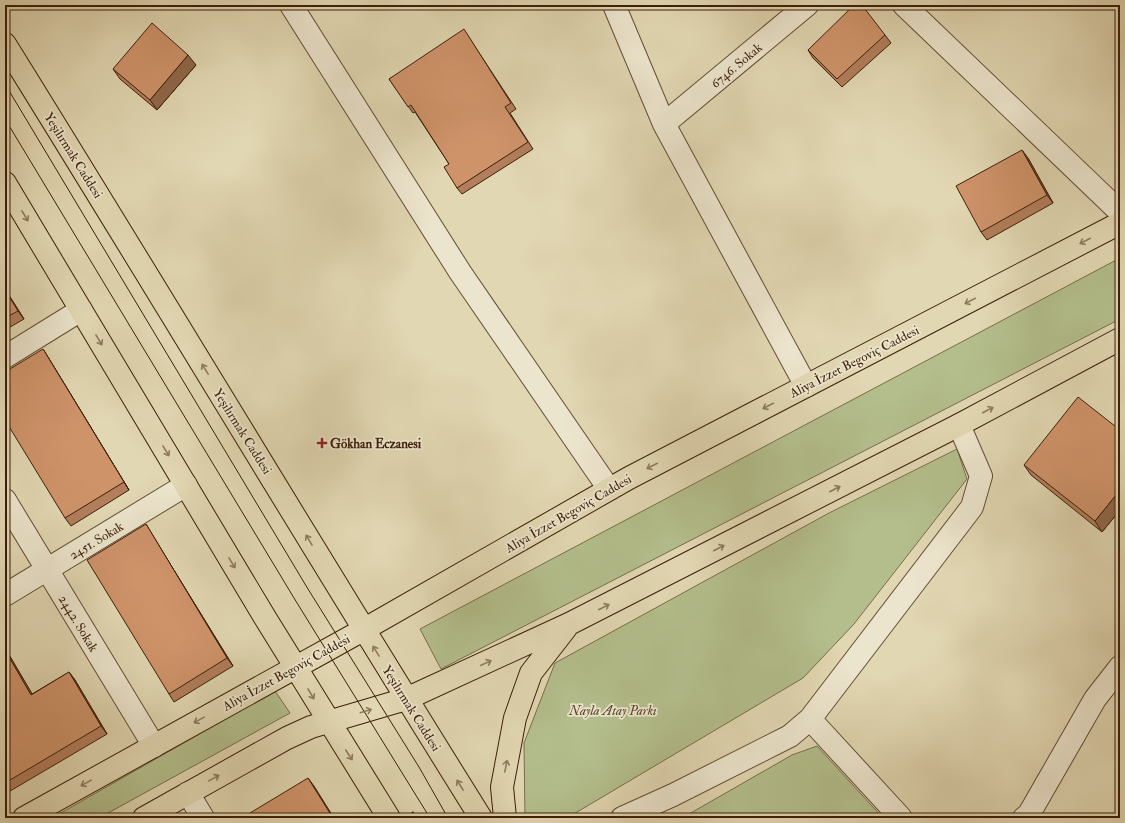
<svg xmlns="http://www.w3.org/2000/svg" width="1125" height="823" font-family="'IM FELL Double Pica',serif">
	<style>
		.green { fill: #b3be8c; stroke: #786e4b }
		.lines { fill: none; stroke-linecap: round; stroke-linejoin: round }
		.minor-casing { stroke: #654d34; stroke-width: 24 }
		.major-casing { stroke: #3c1f0a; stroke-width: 24 }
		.path { stroke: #3c1f0a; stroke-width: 2.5; stroke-dasharray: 3 2; stroke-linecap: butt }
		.minor { stroke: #ece5cd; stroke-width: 22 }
		.major { stroke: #e1d7b2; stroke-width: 22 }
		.tram { stroke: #3c1f0a; stroke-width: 1 }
		.wall { fill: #b27e5b; stroke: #3c1f0a }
		.shaded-wall { fill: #91674a; stroke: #3c1f0a }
		.building { fill: #cf936a; stroke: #3c1f0a }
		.oneway { stroke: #8e7b5e }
		.poi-dot { fill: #8f2418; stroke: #ece5cd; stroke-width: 1.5 }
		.labels { text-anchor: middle; stroke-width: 3.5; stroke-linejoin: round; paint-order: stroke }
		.street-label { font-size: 13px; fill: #3c1f0a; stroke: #ece5cd }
		.poi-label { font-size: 13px; font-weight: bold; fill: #3c1f0a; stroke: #ece5cd; text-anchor: start }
		.park-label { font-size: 13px; font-style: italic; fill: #5a472a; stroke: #ece5cd }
	</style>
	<rect width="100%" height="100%" fill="#e1d7b2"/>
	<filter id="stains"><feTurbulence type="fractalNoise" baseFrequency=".005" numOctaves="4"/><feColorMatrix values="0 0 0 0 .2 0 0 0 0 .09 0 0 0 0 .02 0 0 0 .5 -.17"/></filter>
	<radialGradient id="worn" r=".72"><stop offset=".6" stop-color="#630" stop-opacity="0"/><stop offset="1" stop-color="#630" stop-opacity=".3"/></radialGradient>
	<path class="green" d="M1120 258V319L441 669 420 629Z
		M957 449 967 479 854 624 803 678 567 818H525L524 743 555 663 829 513Z
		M275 691 290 713 99 818H52Z
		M817 746 883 818H682L792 755Z"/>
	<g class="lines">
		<g class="minor-casing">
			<path id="minor" d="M291 5 460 272 609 489
				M614 5 664 124 806 386
				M904 5 1120 212
				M664 124 807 5
				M5 357 81 310
				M5 500 154 746
				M5 595 186 485
				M810 719 901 818
				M188 793 203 818
				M622 818 673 795 790 736 810 719 972 507 981 476 959 425
				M1024 818 1029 814 1095 699 1120 667"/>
		</g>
		<g class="major-casing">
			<path id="major" d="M5 44C165 301 320 561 481 818
				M5 183 264 616 389 818
				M24 818 363 630 629 478 1120 223
				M144 818 287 738 311 727 406 699 569 624 959 425 1120 339
				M505 818 502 787 515 718 531 673 566 628"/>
		</g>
		<path class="path" d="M412 812 416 818"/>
		<use href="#minor" class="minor"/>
		<use href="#major" class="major"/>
		<path class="tram" d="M5 84 308 589 419 767 448 818
			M5 119 294 598 430 818"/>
	</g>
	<path class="wall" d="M885 35 891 43 842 87 813 58 808 50Z
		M468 36 516 109 510 113 533 149 462 194 457 188 449 164 415 112 413 113 389 79Z
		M196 65 157 110 120 79 113 69Z
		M1028 158 1053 203 987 240 981 232Z
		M5 289 24 319 5 330Z
		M48 357 129 490 71 526 65 518Z
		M1120 430V510L1102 532 1031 475 1024 465Z
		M151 533 233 666 174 702 169 694Z
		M5 554 10 562 5 565Z
		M5 648 32 694 69 672 75 680 107 734 5 794Z"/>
	<path class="shaded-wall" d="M188 55 196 65 157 110 150 100Z
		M1022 150 1028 158 1053 203 1047 195Z
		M5 289 24 319 18 311 5 290Z
		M43 349 48 357 129 490 124 482Z
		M1120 490V510L1102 532 1095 521Z
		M146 524 151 533 233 666 227 658Z
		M5 648 37 702 31 695 5 650Z
		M69 672 75 680 107 734 101 726Z
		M308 778 314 786 334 818H333Z"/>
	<path class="building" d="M854 5H862L885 35 837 79 808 50Z
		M152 23 188 55 150 100 113 69Z
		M464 29 511 103 505 107 528 142 457 188 444 167 449 164 411 105 408 107 389 79Z
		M1022 150 1047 195 981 232 956 186Z
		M5 290 18 311 5 318Z
		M43 349 124 482 65 518 5 420V372Z
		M1078 397 1120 430V490L1095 521 1024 465Z
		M146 524 227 658 169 694 87 560Z
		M5 650 31 695 69 672 101 726 5 783Z
		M308 778 333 818H252L250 813Z"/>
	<defs><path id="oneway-shaft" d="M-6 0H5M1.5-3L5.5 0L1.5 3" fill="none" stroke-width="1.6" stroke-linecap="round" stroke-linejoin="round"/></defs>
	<g class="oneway">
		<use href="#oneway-shaft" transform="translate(25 216) rotate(59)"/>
		<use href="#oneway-shaft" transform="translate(1085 241) rotate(153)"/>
		<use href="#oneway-shaft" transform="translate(970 301) rotate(153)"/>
		<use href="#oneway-shaft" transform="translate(99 340) rotate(59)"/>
		<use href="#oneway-shaft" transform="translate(205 369) rotate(-122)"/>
		<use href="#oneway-shaft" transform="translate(768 406) rotate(153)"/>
		<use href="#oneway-shaft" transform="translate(988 410) rotate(-28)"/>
		<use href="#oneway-shaft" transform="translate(166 451) rotate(59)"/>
		<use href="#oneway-shaft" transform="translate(652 466) rotate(153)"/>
		<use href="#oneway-shaft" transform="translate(835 489) rotate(-27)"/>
		<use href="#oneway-shaft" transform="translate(309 540) rotate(-121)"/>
		<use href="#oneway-shaft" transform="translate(719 548) rotate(-27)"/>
		<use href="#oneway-shaft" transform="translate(232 563) rotate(59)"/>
		<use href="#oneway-shaft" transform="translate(604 607) rotate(-27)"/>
		<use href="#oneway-shaft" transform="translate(376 651) rotate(-122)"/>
		<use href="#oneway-shaft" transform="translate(486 663) rotate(-25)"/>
		<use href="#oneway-shaft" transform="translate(311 694) rotate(59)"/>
		<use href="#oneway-shaft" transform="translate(366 711) rotate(-17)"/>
		<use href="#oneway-shaft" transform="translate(199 720) rotate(151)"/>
		<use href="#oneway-shaft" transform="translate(349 755) rotate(57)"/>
		<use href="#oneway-shaft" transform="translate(506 766) rotate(-79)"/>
		<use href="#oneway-shaft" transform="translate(214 778) rotate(-29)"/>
		<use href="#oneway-shaft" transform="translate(86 783) rotate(151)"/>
		<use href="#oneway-shaft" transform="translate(460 785) rotate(-122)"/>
	</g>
	<path class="poi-dot" d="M320 437h4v4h4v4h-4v4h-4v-4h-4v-4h4z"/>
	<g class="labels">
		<g class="street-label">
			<text transform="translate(736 65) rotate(-40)" y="5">6746. Sokak</text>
			<text transform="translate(74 155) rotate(58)" y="5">Yeşilırmak Caddesi</text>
			<text transform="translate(854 361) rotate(-27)" y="5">Aliya İzzet Begoviç Caddesi</text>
			<text transform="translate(243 431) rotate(58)" y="5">Yeşilırmak Caddesi</text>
			<text transform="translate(568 513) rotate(-30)" y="5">Aliya İzzet Begoviç Caddesi</text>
			<text transform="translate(96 540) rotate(-31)" y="5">2451. Sokak</text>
			<text transform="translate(79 623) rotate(59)" y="5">2442. Sokak</text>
			<text transform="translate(286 672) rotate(-29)" y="5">Aliya İzzet Begoviç Caddesi</text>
			<text transform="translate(412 708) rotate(58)" y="5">Yeşilırmak Caddesi</text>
		</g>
		<g class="poi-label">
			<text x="330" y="448">Gökhan Eczanesi</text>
		</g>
		<g class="park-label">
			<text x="613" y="715">Nayla Atay Parkı</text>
		</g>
	</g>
	<rect width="1125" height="823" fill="none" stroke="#e1d7b2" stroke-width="20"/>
	<rect x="6" y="6" width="1113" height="811" fill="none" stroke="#3c1f0a" stroke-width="2"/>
	<rect x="10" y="10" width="1105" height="803" fill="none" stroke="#3c1f0a"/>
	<rect width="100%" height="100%" filter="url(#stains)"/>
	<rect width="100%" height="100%" fill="url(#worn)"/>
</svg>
